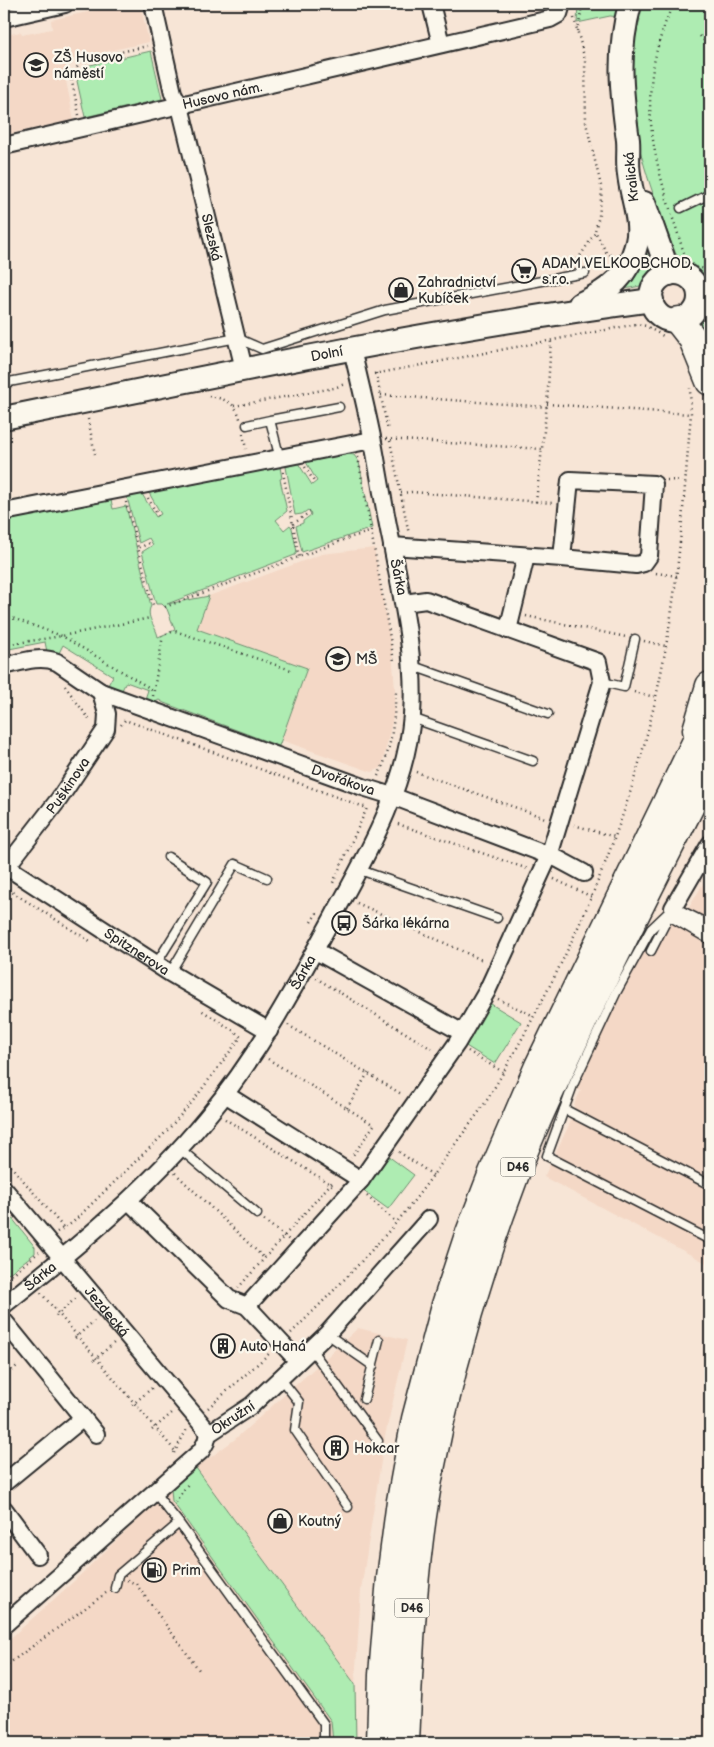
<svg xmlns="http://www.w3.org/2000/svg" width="714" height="1747" font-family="'Balsamiq Sans',sans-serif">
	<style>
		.built { fill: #f4d8c6 }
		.green { fill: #aeecb2; stroke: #6c8c6e }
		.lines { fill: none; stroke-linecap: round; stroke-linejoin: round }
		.service-casing { stroke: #2b2b2b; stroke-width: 11 }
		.minor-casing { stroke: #2b2b2b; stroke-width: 20 }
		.secondary-casing { stroke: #2b2b2b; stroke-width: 26 }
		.motorway-casing { stroke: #2b2b2b; stroke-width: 31 }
		.path { stroke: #2b2b2b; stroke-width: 2.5; stroke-dasharray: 1 4; stroke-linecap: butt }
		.service { stroke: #fbf7ec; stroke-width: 8 }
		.minor { stroke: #fbf7ec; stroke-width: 16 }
		.secondary { stroke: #fbf7ec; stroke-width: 22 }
		.motorway { stroke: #fbf7ec; stroke-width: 28 }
		.labels { text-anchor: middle; stroke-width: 4.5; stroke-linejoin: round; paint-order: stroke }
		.shield { fill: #fbf7ec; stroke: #696865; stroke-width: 1 }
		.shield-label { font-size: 12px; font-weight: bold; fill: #2b2b2b }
		.poi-label { font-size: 14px; fill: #2b2b2b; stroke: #fbf7ec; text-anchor: start }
		.street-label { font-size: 14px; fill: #2b2b2b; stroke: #fbf7ec }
	</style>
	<rect width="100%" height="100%" fill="#f7e5d6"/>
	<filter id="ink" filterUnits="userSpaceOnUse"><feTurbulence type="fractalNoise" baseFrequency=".02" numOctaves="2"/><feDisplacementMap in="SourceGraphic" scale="10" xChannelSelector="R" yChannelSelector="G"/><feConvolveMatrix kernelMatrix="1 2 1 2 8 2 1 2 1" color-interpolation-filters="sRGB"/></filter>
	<g filter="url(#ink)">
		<path class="built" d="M124 4H140L149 42 72 59 64 71 74 120 4 135V31L10 30 11 34 21 32 22 35 52 29 51 20Z
			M374 548 392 651 395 690 393 717 383 761 381 768 372 772 281 740 307 668 197 629 209 596 322 554Z
			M710 872V1265L544 1177 570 1123 575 1102 581 1091 575 1088 584 1068 654 931 687 911Z
			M358 1328 407 1340 385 1436 361 1590 355 1684 196 1468 234 1440 326 1358Z
			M170 1478 172 1501 332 1721 333 1743H4V1644L72 1583 147 1511H133Z"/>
		<path class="green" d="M578 4H710V54L704 59 710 68V277C703 277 694 275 688 271 677 262 672 244 667 231 648 183 631 131 630 79 630 59 635 38 640 19L610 16 577 23Z
			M151 51 162 99 85 117 77 81 83 75 86 66Z
			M645 249C659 278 657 285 623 289Z
			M710 305V351L692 323Z
			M348 454 354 455 359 462 372 528 302 552 296 526 303 523V521L311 515 308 510 302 514 295 515 286 467 298 463 312 485 317 481 306 462Z
			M280 467 282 478 280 479 287 511 276 520 284 530 290 525 292 528 297 552 295 555 167 604 209 596 197 629 307 668 279 746 164 703 159 700 152 704 145 699 148 690 126 682 121 692 108 685 113 676 63 645 59 653 47 652 45 642 4 650V521L111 500 113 509 126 506 151 606C145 617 156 626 158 637L175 630 167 609 162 604H156L142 552 153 545 149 538 139 543 127 497 142 494 156 517 161 514 149 493Z
			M486 1001 521 1022 495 1064 461 1043Z
			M384 1153 414 1175 388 1209 358 1187Z
			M4 1208 35 1247V1253L4 1277Z
			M196 1468 355 1684 356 1743H333L331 1721 172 1501 171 1489Z"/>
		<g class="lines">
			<g class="service-casing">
				<path id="service" d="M681 208 710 194
					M4 383 237 338 262 349 385 310 585 273
					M247 425 270 420
					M280 459 270 420 339 407
					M413 666 548 714
					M602 682 624 687 635 639
					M412 718 533 761
					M360 870 497 918
					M673 908 651 929 617 991 573 1085 547 1156 710 1240
					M680 910 710 925
					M672 911 710 932
					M669 916 710 940
					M651 951 670 914
					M156 964 207 882 168 857
					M170 973 235 864 267 878
					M564 1109 710 1185
					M179 1148 257 1214
					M327 1334 373 1366
					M311 1349 378 1441
					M280 1378 299 1402 295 1430 348 1507
					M364 1399 379 1340
					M154 1492 179 1523 324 1724V1743
					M115 1588 118 1575 179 1523"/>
			</g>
			<g class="minor-casing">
				<g id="minor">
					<path id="s1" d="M153 4 173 93 180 106 244 369"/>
					<path d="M431 4 441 44"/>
					<path d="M4 18 65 4"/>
					<path id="s2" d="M4 146 550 19 559 14 562 4"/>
					<path d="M570 480 654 484 649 556 644 563 636 565 562 558Z"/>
					<path d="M4 512 372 440"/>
					<path d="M392 546 562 558"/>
					<path d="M508 630 526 556"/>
					<path id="s3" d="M4 666C21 662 40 655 57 662L101 692 363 787 392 796 558 859 584 873"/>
					<path id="s4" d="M7 867 170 973 269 1031"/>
					<path id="s5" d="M4 870 59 799 106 729 107 714 101 692"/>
					<path d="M673 908 710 844"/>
					<path d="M316 951 463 1033"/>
					<path d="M225 1094 361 1180"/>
					<path id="s6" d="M4 1189 205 1428 208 1434"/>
					<path d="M129 1201 229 1299 247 1306 298 1361"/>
					<path id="s7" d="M4 1305C77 1247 148 1189 207 1117 258 1056 296 985 334 915 368 853 406 788 412 715 416 655 402 598 391 540 384 507 379 474 373 442 367 411 359 380 352 349"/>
					<path d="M247 1306 361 1180 457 1043 487 991 549 856 602 682 598 662 426 600 404 603"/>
					<path d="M4 1321 96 1434"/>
					<path d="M4 1483 83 1418"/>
					<path d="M4 1509 38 1555"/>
					<path id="s8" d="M4 1625 201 1451 206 1442 208 1434 252 1405 327 1334 429 1219"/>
				</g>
			</g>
			<g class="secondary-casing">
				<g id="secondary">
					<path d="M644 203 669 274"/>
					<circle cx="675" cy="297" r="24"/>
					<path d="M580 304C610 290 629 276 637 242 642 221 631 196 629 174 627 163 629 151 628 140 621 90 617 53 630 4"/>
					<path id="s9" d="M4 418C219 374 434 329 652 300"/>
				</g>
			</g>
			<g class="motorway-casing">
				<path id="motorway" d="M679 321 693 339 710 381
					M697 730 710 686
					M381 1743 383 1675 391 1578 401 1501 416 1419 446 1305 468 1238 493 1173 539 1066 710 714
					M405 1743C409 1653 412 1563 429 1474 448 1374 477 1274 513 1179 531 1129 555 1080 578 1031 620 942 666 854 710 766"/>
			</g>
			<path class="path" d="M574 18 585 60 586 123 602 190 599 216 595 231 606 252 613 257
				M710 24 707 40 710 48
				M578 31 581 11 585 4
				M700 36 707 44
				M79 115 71 77 81 61 147 46
				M670 209C646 132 640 80 673 4
				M671 214C674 221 676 227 678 234 684 253 686 269 710 269
				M575 264 595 233
				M376 373 388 431
				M374 374 637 324 646 326 665 337
				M381 395 547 407
				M209 396C223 398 237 403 240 419
				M547 404 690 414
				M234 406 334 388 345 384
				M88 419 95 454
				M243 434 246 449
				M386 439 542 449
				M390 441 409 534
				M358 457 394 661
				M305 467 315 483
				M283 472 299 557
				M667 480 685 481
				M401 493 412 492 553 503
				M148 498 158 516
				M126 502 153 605
				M536 502 547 404 551 340
				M293 524 310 512
				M139 548 151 542
				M656 573 677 576
				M165 607 352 537 373 531
				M4 615 62 636 153 690
				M526 616 626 637
				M644 641 666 646
				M4 645 62 636 150 618
				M65 686 91 722
				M634 692 655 697
				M153 696 163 635 175 631 294 671
				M121 725 125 720 367 808 332 885
				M416 772 545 818
				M378 776C392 750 394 720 396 691
				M398 824 528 869
				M574 825 615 837
				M554 879 592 897
				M4 887 90 941
				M357 903 484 961
				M311 922 319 910
				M316 978 435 1051
				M498 999 534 1016
				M288 1025 403 1095
				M468 1051 503 1072
				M268 1059 374 1125 351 1158
				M347 1108 368 1073
				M225 1119 335 1187
				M399 1152 433 1175
				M4 1158 63 1227
				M175 1173 265 1259
				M367 1196 396 1222
				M264 1220 289 1240
				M57 1232 72 1223 165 1133 193 1101 241 1037 234 1031 201 1010
				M4 1281 39 1252
				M238 1288 334 1180
				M41 1293 175 1451
				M56 1316 76 1298
				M291 1333C327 1298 362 1262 395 1224 415 1201 433 1175 451 1150 463 1133 476 1117 487 1100 504 1072 520 1043 535 1014 597 899 644 775 666 646 680 569 684 492 691 414L690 388
				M75 1338 94 1321
				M94 1360 115 1342
				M4 1377 17 1366
				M132 1405 153 1387
				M208 1408 271 1352
				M152 1430 172 1413
				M174 1453 187 1429
				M175 1502 188 1484
				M127 1580 136 1584 199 1670
				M4 1667 106 1593"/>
			<use href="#service" class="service"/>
			<use href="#minor" class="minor"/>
			<use href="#secondary" class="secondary"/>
			<use href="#motorway" class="motorway"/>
		</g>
	</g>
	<defs>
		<g id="school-ring" transform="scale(1.25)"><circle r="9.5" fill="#fbf7ec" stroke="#2b2b2b" stroke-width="1.5"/><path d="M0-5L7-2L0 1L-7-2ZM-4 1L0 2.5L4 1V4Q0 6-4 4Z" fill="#2b2b2b"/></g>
		<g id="supermarket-ring" transform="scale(1.25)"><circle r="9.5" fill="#fbf7ec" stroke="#2b2b2b" stroke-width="1.5"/><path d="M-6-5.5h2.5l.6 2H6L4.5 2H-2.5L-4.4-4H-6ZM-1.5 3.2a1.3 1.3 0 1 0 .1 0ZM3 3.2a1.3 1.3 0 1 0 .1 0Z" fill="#2b2b2b"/></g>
		<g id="shop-ring" transform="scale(1.25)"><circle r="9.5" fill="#fbf7ec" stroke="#2b2b2b" stroke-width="1.5"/><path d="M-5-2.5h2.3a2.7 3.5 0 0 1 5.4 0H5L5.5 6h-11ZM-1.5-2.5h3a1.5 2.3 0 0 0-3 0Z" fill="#2b2b2b"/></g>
		<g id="bus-ring" transform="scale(1.25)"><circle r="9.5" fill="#fbf7ec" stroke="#2b2b2b" stroke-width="1.5"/><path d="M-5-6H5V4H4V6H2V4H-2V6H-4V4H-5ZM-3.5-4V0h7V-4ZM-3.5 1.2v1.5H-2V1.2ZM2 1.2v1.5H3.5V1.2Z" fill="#2b2b2b"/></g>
		<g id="building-ring" transform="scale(1.25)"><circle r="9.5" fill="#fbf7ec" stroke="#2b2b2b" stroke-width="1.5"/><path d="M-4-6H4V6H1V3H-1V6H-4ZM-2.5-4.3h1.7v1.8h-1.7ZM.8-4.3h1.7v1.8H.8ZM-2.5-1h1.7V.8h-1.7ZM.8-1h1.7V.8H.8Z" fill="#2b2b2b"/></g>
		<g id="fuel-ring" transform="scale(1.25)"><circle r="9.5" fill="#fbf7ec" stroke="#2b2b2b" stroke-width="1.5"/><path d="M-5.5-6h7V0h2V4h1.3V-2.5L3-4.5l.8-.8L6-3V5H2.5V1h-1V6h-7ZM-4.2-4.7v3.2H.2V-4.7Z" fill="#2b2b2b"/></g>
	</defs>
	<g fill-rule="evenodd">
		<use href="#school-ring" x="36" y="65"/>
		<use href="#supermarket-ring" x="524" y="271"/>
		<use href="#shop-ring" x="401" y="290"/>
		<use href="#school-ring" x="338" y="659"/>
		<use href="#bus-ring" x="344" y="923"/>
		<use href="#building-ring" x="223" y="1346"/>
		<use href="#building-ring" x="336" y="1448"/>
		<use href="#shop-ring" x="280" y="1521"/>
		<use href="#fuel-ring" x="154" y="1570"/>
	</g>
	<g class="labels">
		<g class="shield">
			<rect x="500.5" y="1157.5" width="35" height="19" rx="4"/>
			<rect x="394.5" y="1598.5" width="35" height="19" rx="4"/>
		</g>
		<g class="shield-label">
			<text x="518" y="1171">D46</text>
			<text x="412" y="1612">D46</text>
		</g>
		<g class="poi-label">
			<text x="54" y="62">ZŠ Husovo<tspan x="54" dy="16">náměstí</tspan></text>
			<text x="542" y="268">ADAM VELKOOBCHOD,<tspan x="542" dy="16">s.r.o.</tspan></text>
			<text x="418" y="287">Zahradnictví<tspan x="418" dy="16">Kubíček</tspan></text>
			<text x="356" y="664">MŠ</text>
			<text x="362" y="928">Šárka lékárna</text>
			<text x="240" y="1351">Auto Haná</text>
			<text x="354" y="1453">Hokcar</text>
			<text x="298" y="1526">Koutný</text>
			<text x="172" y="1575">Prim</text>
		</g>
		<g class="street-label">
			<text dy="5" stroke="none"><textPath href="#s2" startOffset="224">Husovo nám.</textPath></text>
			<text transform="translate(631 177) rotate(-96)" y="5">Kralická</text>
			<text dy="5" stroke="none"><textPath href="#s1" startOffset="241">Slezská</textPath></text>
			<text dy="5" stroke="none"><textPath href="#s9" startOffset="329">Dolní</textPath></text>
			<text transform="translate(399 577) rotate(78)" y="5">Šárka</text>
			<text dy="5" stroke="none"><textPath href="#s3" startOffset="365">Dvořákova</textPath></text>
			<text dy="5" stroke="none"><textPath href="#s5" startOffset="106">Puškinova</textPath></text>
			<text dy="5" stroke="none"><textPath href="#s4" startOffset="155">Spitznerova</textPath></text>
			<text dy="5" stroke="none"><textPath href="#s7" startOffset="451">Šárka</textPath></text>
			<text dy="5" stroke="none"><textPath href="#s7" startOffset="46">Šárka</textPath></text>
			<text dy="5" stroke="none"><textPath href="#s6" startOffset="160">Jezdecká</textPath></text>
			<text dy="5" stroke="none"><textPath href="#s8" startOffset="311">Okružní</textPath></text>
		</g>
	</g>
	<rect width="714" height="1747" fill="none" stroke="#fbf7ec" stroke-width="20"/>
	<rect x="10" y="10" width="694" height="1727" fill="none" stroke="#2b2b2b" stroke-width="2" filter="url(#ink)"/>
</svg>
